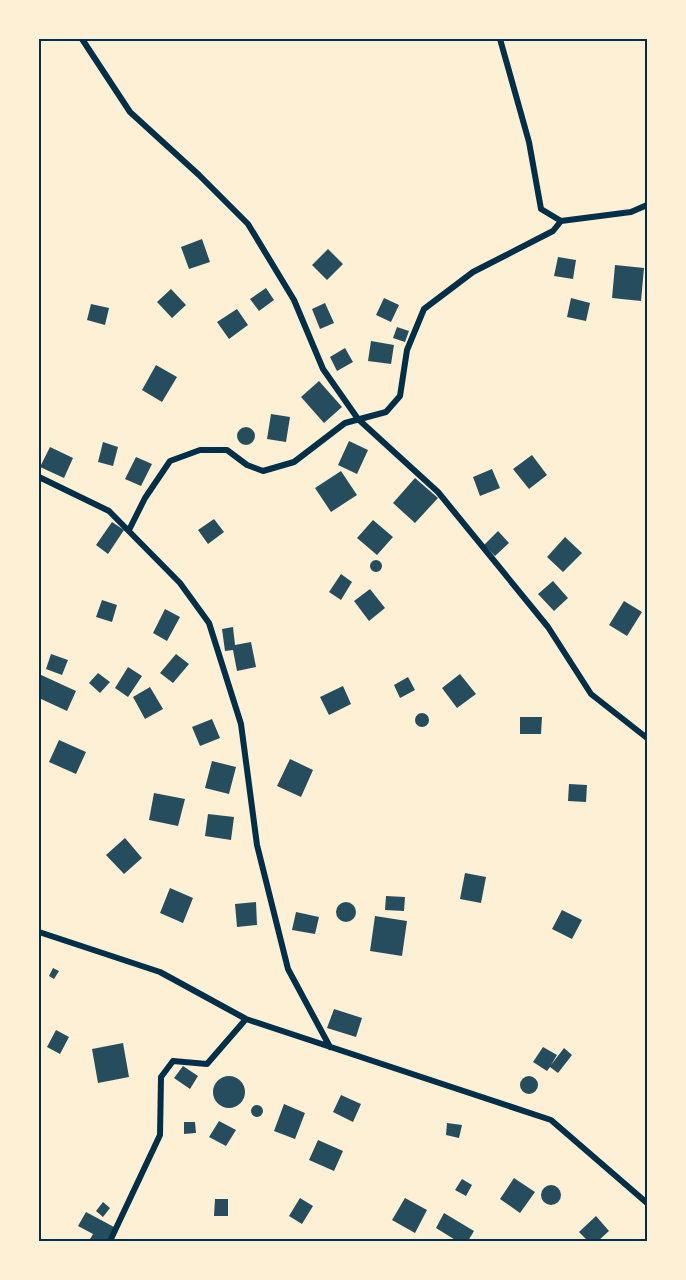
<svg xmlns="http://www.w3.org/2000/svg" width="686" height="1280" font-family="Merriweather,serif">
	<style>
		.building { fill: #264d5e }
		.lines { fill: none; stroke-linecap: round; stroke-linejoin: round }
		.minor { stroke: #003049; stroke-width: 6 }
		.neatline { fill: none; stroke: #003049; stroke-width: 2 }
	</style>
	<rect width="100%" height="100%" fill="#fdf0d5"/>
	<path class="building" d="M202 239 210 262 189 269 181 247Z
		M328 249 343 264 327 280 312 265Z
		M558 257 576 260 573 279 554 276Z
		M615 265 644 268 641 301 612 298Z
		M266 288 274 300 259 311 250 299Z
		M171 289 186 305 172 318 157 302Z
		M384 298 399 305 391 322 376 315Z
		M571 298 590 303 586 321 567 317Z
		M325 303 334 323 320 329 312 309Z
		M91 304 109 308 105 325 87 320Z
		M237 309 248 325 229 339 217 322Z
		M397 327 409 331 405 342 393 338Z
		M371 341 394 345 391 364 368 361Z
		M345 348 353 362 337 371 330 357Z
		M156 365 177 377 162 402 142 390Z
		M319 381 342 407 324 423 301 397Z
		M271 414 290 417 286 442 267 439Z
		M237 436a9 9 0 1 1 18 0a9 9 0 1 1-18 0Z
		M349 441 368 450 357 474 338 465Z
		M103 442 118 447 113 466 98 462Z
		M50 447 73 458 64 478 40 467Z
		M532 455 547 475 529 489 513 469Z
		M136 457 152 464 141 486 125 479Z
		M492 469 500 488 480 496 473 477Z
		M341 471 357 495 331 512 315 488Z
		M415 478 438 498 415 523 393 503Z
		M214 519 224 532 208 544 198 530Z
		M373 520 393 537 377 555 357 538Z
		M112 522 124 530 108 554 96 545Z
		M498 531 509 543 495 556 484 545Z
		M565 537 582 553 563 572 547 557Z
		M370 566a6 6 0 1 1 12 0a6 6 0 1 1-12 0Z
		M341 574 352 582 341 600 329 592Z
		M553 581 568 598 554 611 538 594Z
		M370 589 385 608 369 621 354 601Z
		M102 600 117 605 112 622 96 617Z
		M624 601 642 612 627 636 609 625Z
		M165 609 180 617 167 641 153 633Z
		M233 627 235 645 251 642 256 667 237 671 233 650 225 651 222 629Z
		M51 654 68 660 62 675 46 669Z
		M176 654 189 664 173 683 160 673Z
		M128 667 142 676 128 697 115 688Z
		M98 673 110 682 100 693 89 683Z
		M39 674 76 691 67 711 39 698Z
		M460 674 476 694 457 708 442 688Z
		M408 677 415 690 400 698 394 685Z
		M343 686 351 704 329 715 320 697Z
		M150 687 163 709 145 719 133 697Z
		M415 720a7 7 0 1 1 14 0a7 7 0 1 1-14 0Z
		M520 717H542L541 734H520Z
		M212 719 220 738 200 746 192 727Z
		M59 740 86 752 76 774 49 762Z
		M290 759 313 770 301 797 277 786Z
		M212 761 236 767 229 794 205 788Z
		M569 784 587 785 586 802 568 801Z
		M154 793 185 799 178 826 149 820Z
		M208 814 234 817 231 840 205 836Z
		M125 838 142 858 124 874 106 855Z
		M465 873 486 877 481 903 460 899Z
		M170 888 193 898 183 923 160 913Z
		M386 896 405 897 404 911 385 910Z
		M336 912a10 10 0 1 1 20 0a10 10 0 1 1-20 0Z
		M256 902 257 925 237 927 235 904Z
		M562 910 582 920 572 939 552 929Z
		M296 912 319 917 315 934 292 930Z
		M375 916 407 921 402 956 370 951Z
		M53 968 59 971 54 979 49 976Z
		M334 1009 362 1018 356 1037 327 1028Z
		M56 1030 69 1037 60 1054 47 1047Z
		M123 1043 129 1077 98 1083 92 1049Z
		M543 1047 557 1055 551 1065 564 1048 572 1055 558 1073 550 1067 547 1071 533 1062Z
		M183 1066 198 1076 190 1089 174 1078Z
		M520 1085a9 9 0 1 1 18 0a9 9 0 1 1-18 0Z
		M213 1092a16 16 0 1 1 32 0a16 16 0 1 1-32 0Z
		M341 1095 361 1104 353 1122 333 1112Z
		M284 1104 305 1113 295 1139 274 1131Z
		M251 1111a6 6 0 1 1 12 0a6 6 0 1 1-12 0Z
		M219 1121 236 1130 226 1146 209 1137Z
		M184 1122H195L196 1133 184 1134Z
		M447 1123 462 1125 459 1138 446 1135Z
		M318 1140 343 1151 334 1171 309 1160Z
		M514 1178 535 1192 520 1213 500 1199Z
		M462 1179 472 1185 466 1196 455 1190Z
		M541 1195a10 10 0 1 1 20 0a10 10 0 1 1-20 0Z
		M300 1198 313 1206 302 1224 289 1216Z
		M405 1198 427 1210 415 1233 392 1220Z
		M215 1199H228V1216H214Z
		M103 1202 110 1208 103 1217 96 1211Z
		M86 1212 114 1227 107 1241H89L93 1234 78 1226Z
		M444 1213 474 1231 468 1241H457L436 1228Z
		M596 1216 609 1231 598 1241H588L579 1232Z"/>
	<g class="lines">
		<path class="minor" d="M82 39 130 112 199 175 248 224 294 300 323 369 358 419 438 492 548 627 591 694 647 738
			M500 39 529 142 541 209 561 221 631 212 647 205
			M39 477 109 511 180 583 209 623 241 724 257 845 288 969 330 1047
			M129 530 145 498 170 461 200 450H227L247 465 263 471 294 462 345 423 386 412 400 396 407 350 424 309 473 272 553 231 561 221
			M39 932 160 972 246 1019 551 1120 647 1203
			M110 1241 160 1135 161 1077 173 1061 207 1064 246 1019"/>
	</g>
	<rect width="686" height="1280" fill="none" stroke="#fdf0d5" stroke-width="81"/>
	<rect x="40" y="40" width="606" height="1200" class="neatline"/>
</svg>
